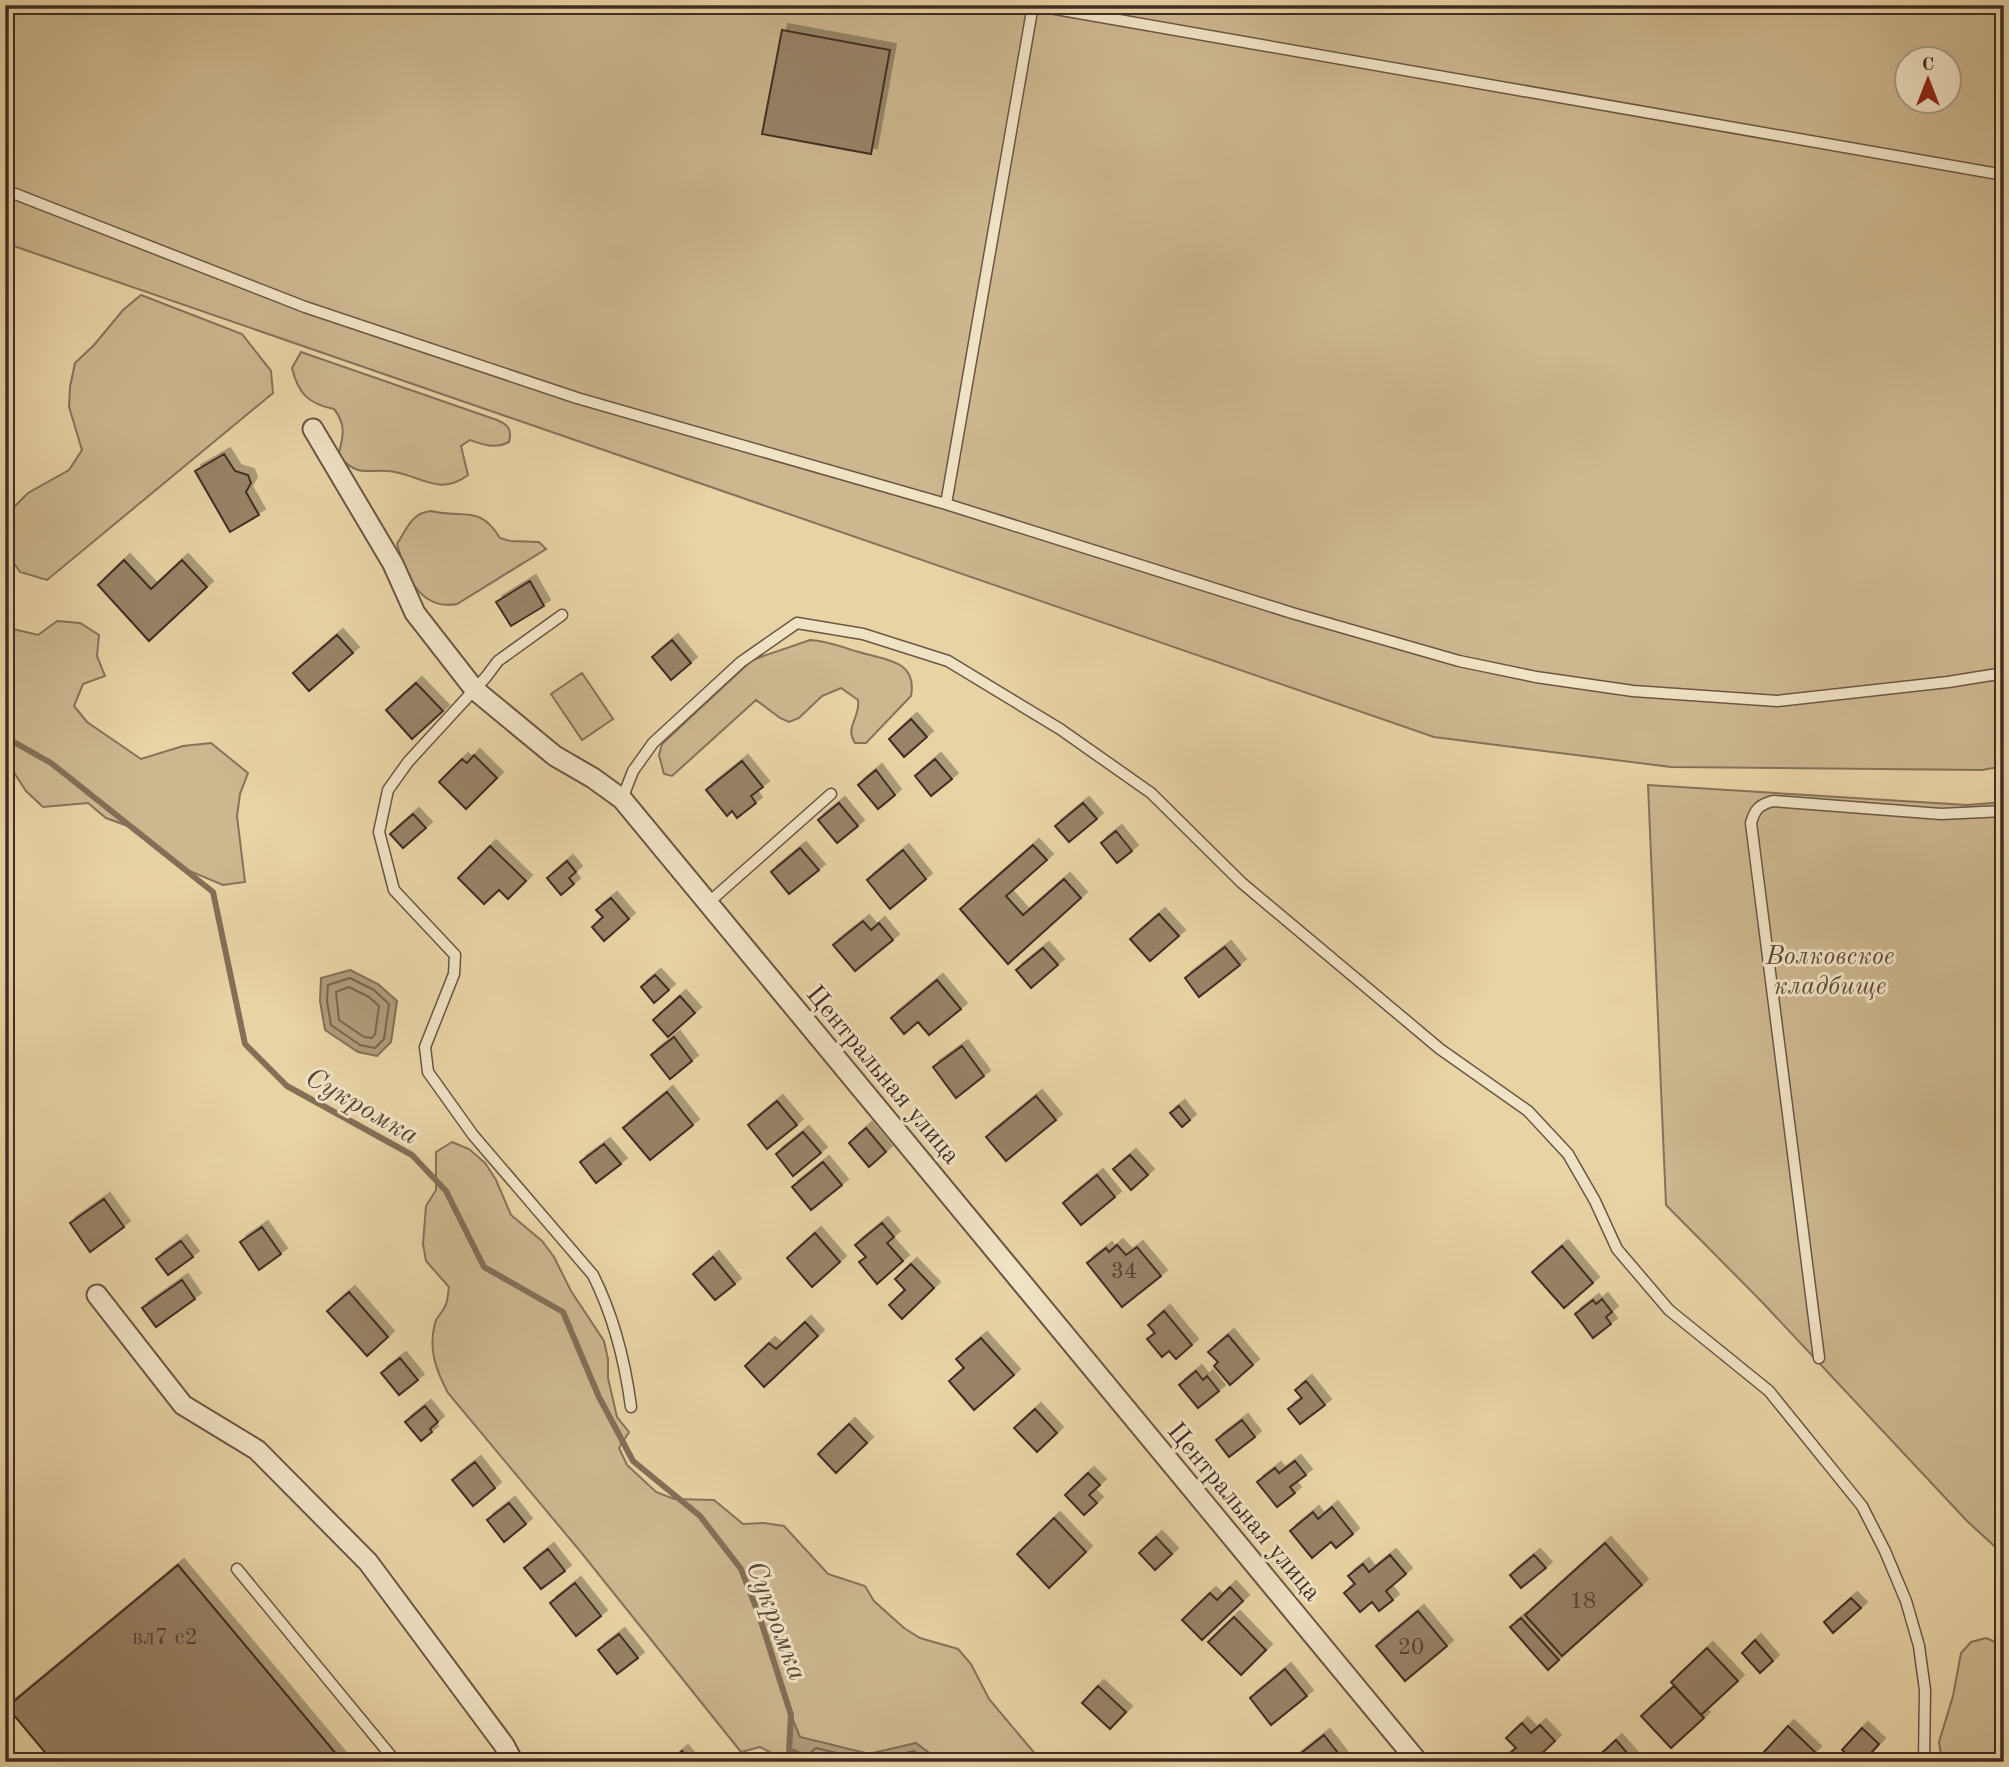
<svg xmlns="http://www.w3.org/2000/svg" width="2009" height="1767" font-family="'Old Standard TT',serif">
	<style>
		.green { fill: #ccb78f; stroke: #86725a; stroke-width: 2; fill-rule: evenodd }
		.water { fill: #af9b79; stroke: #836f57; stroke-width: 2 }
		.lines { fill: none; stroke-linecap: round; stroke-linejoin: round }
		.shore { stroke: #78644e; stroke-width: 2 }
		.stream { stroke: #836f57; stroke-width: 6 }
		.building { fill: #988367; stroke: #412d24; stroke-width: 2; filter: url(#shadow) }
		.service-casing { stroke: #6b5644; stroke-width: 13 }
		.minor-casing { stroke: #6b5644; stroke-width: 23 }
		.service { stroke: #f0e2c4; stroke-width: 10 }
		.minor { stroke: #f0e2c4; stroke-width: 19 }
		.labels { text-anchor: middle; stroke-width: 6; stroke-linejoin: round; paint-order: stroke }
		.number-label { font-size: 23px; fill: #574235 }
		.park-label { font-size: 26px; font-style: italic; fill: #5d4939; stroke: #f0e2c4 }
		.street-label { font-size: 26px; fill: #412d24; stroke: #f0e2c4 }
		.water-label { font-size: 28px; font-style: italic; fill: #5c4839; stroke: #f0e2c4 }
	</style>
	<defs>
		<filter id="shadow"><feDropShadow dx="6" dy="-6" stdDeviation="0" flood-color="#0004"/></filter>
	</defs>
	<rect width="100%" height="100%" fill="#e8d3a5"/>
	<filter id="stains"><feTurbulence type="fractalNoise" baseFrequency=".00286" numOctaves="4"/><feColorMatrix values="0 0 0 0 .2 0 0 0 0 .09 0 0 0 0 .02 0 0 0 .5 -.17"/></filter>
	<radialGradient id="worn" r=".72"><stop offset=".6" stop-color="#630" stop-opacity="0"/><stop offset="1" stop-color="#630" stop-opacity=".3"/></radialGradient>
	<path class="green" d="M5 5H2004V766L1982 770 1671 767 1434 737 5 243ZM1908 60H1950V102H1908Z
		M141 295 242 334 271 371 273 393 47 580 20 572 6 552 12 509 28 493 69 470 82 450 69 407 70 387 75 363 94 345 123 310Z
		M301 352 497 420C509 425 512 430 509 442 495 449 484 445 470 440L461 446 468 475C441 496 422 477 395 472 368 467 362 480 338 456 343 438 347 425 334 409 309 404 298 394 292 368Z
		M431 511C464 519 479 504 500 538L510 541 539 542 546 549 457 604C419 611 405 573 397 544 407 529 411 513 431 511Z
		M57 621 80 623 99 635 97 656 105 676 83 684 74 706 87 722 141 759 183 746 211 743 248 773 240 794 237 816 245 882 223 885 180 867 128 826 106 818 88 803 43 807 26 791 13 771 5 767V627L38 635Z
		M810 640C828 641 842 647 859 652 883 660 918 659 911 696L866 743H855C844 727 861 717 858 700L841 688 822 696 799 718 789 722 780 718 756 700 672 776 664 774 659 755 662 744 752 660Z
		M582 673 613 719 582 740 551 694Z
		M1648 785 1967 805 2004 802V1555L1967 1521 1762 1302 1666 1205Z
		M452 1142 469 1149 485 1163 496 1180 511 1215 542 1241 554 1257 571 1291 604 1341 608 1359V1378L617 1417 629 1432 619 1448 627 1465 656 1492 674 1499 714 1500 743 1524 764 1523 784 1526 828 1574 865 1586 874 1601 904 1628 920 1638 958 1649 971 1664 989 1699 1042 1762H941L916 1743 869 1754 799 1737 791 1717 809 1759H837L840 1762H779L777 1756 760 1747 741 1752 580 1551 448 1393C436 1370 428 1350 435 1323 437 1316 444 1311 446 1304 448 1299 448 1292 449 1287L426 1261 423 1244 426 1206 436 1190V1152Z
		M1986 1638 2000 1644 2004 1650V1762H1942L1939 1742 1953 1696 1961 1653 1971 1642Z"/>
	<path class="water" d="M350 970 378 984 397 1001 391 1042 377 1056 358 1052 325 1030 320 1001 321 978Z
		M791 1715 800 1737 869 1754 916 1743 941 1762H840L837 1759H809L789 1750Z"/>
	<g class="lines">
		<path class="shore" d="M350 978 374 990 389 1004 384 1039 375 1048 360 1045 331 1025 327 1001 328 985Z
			M349 987 369 997 379 1006 375 1034 372 1038 364 1037 339 1020 336 992Z
			M815 1762 812 1751 816 1748 869 1761 914 1751 929 1762"/>
		<path class="stream" d="M5 737 51 763 213 892 245 1044 287 1086 412 1155 446 1191 484 1267 563 1312 599 1397 633 1461 700 1516 741 1569 759 1615 791 1715 789 1750 809 1759 845 1760"/>
	</g>
	<path class="building" d="M782 30 890 50 871 154 762 134Z
		M224 454 235 471 248 475 251 483 246 492 259 515 230 532 195 471Z
		M124 560 151 589 182 560 207 587 149 641 98 585Z
		M530 581 544 606 511 626 496 602Z
		M337 635 353 653 309 691 293 673Z
		M672 640 691 663 671 680 652 657Z
		M416 683 443 711 412 739 386 710Z
		M911 719 927 737 904 757 889 739Z
		M474 755 497 778 466 809 439 782 462 759 467 763Z
		M935 759 952 779 931 796 915 776Z
		M742 761 763 787 751 796 756 803 737 818 732 811 727 816 706 790Z
		M876 770 895 795 878 809 858 785Z
		M839 803 858 826 837 843 818 820Z
		M1083 803 1097 819 1069 842 1055 826Z
		M413 814 426 828 403 848 390 834Z
		M1116 831 1132 851 1117 863 1101 843Z
		M1033 845 1047 860 1006 896 1023 915 1064 879 1081 898 1008 964 960 909Z
		M490 846 526 881 508 899 499 890 484 904 458 878Z
		M800 848 819 870 789 894 771 872Z
		M903 850 926 879 890 909 867 880Z
		M567 861 576 872 569 878 574 884 561 895 547 878Z
		M611 898 629 919 604 941 592 927 603 917 596 910Z
		M1159 914 1179 936 1150 961 1130 939Z
		M863 921 871 930 879 923 893 940 855 971 833 945Z
		M1225 947 1240 965 1199 997 1185 978Z
		M1043 948 1058 965 1031 988 1016 970Z
		M655 975 669 990 654 1003 641 987Z
		M937 980 961 1009 929 1035 918 1022 904 1034 891 1018Z
		M680 996 695 1013 668 1037 653 1020Z
		M674 1037 692 1061 670 1079 651 1055Z
		M962 1046 984 1076 956 1098 933 1067Z
		M667 1092 693 1125 650 1160 623 1128Z
		M1036 1096 1056 1120 1006 1161 986 1137Z
		M777 1101 797 1125 767 1149 748 1125Z
		M1179 1106 1190 1120 1182 1127 1170 1113Z
		M866 1128 886 1152 869 1167 849 1143Z
		M803 1132 821 1153 793 1176 776 1154Z
		M604 1144 621 1164 596 1183 580 1162Z
		M1130 1155 1148 1175 1131 1190 1113 1169Z
		M823 1162 842 1185 811 1210 792 1187Z
		M1097 1175 1115 1197 1081 1225 1063 1203Z
		M104 1199 124 1227 90 1252 70 1223Z
		M882 1223 894 1237 887 1243 903 1261 877 1284 859 1262 866 1257 855 1245Z
		M262 1227 281 1254 259 1270 240 1242Z
		M815 1233 840 1262 812 1287 787 1258Z
		M181 1241 193 1257 168 1275 156 1259Z
		M1117 1245 1126 1255 1137 1247 1161 1276 1122 1307 1087 1263 1106 1248 1109 1252Z
		M1562 1246 1593 1283 1564 1308 1532 1272Z
		M713 1257 735 1284 715 1300 693 1274Z
		M911 1264 934 1288 902 1319 889 1305 905 1290 895 1279Z
		M182 1280 195 1299 156 1327 142 1308Z
		M349 1292 388 1337 367 1356 327 1311Z
		M1602 1299 1612 1312 1606 1317 1611 1324 1593 1338 1575 1314 1593 1300 1596 1304Z
		M1164 1311 1192 1345 1176 1359 1169 1351 1162 1357 1147 1339 1155 1333 1148 1325Z
		M805 1322 818 1336 764 1387 745 1366 769 1343 776 1349Z
		M1228 1335 1253 1365 1230 1385 1214 1366 1218 1362 1208 1352Z
		M981 1338 1014 1375 974 1410 949 1381 964 1368 956 1359Z
		M400 1358 418 1380 399 1395 381 1373Z
		M1196 1371 1203 1380 1207 1376 1219 1391 1198 1408 1179 1385Z
		M1306 1381 1325 1405 1300 1424 1288 1409 1302 1398 1295 1390Z
		M425 1406 438 1422 430 1429 432 1432 421 1441 405 1422Z
		M1035 1409 1057 1433 1037 1452 1014 1428Z
		M1242 1420 1255 1437 1229 1457 1216 1440Z
		M849 1424 867 1443 836 1473 818 1454Z
		M1295 1461 1306 1475 1290 1487 1295 1493 1277 1507 1257 1482 1275 1468 1279 1473Z
		M475 1462 495 1488 473 1506 452 1480Z
		M1088 1473 1100 1485 1089 1495 1097 1503 1084 1515 1065 1495Z
		M509 1503 526 1524 504 1542 487 1520Z
		M1332 1507 1353 1534 1336 1548 1331 1542 1312 1558 1290 1531 1313 1512 1318 1519Z
		M1054 1518 1086 1552 1049 1588 1017 1554Z
		M1156 1537 1172 1554 1155 1570 1139 1553Z
		M1605 1543 1642 1585 1562 1656 1525 1615Z
		M548 1549 565 1571 541 1589 524 1568Z
		M1390 1555 1406 1574 1386 1591 1393 1600 1379 1611 1372 1602 1360 1612 1344 1593 1355 1584 1348 1576 1363 1564 1369 1572Z
		M1534 1555 1546 1568 1521 1588 1510 1575Z
		M178 1565 343 1762H53L7 1707Z
		M575 1583 601 1616 576 1636 550 1603Z
		M1230 1587 1243 1601 1202 1640 1182 1620 1210 1593 1217 1600Z
		M1851 1598 1861 1608 1833 1633 1824 1622Z
		M1418 1611 1447 1646 1405 1681 1376 1646Z
		M1234 1617 1266 1650 1241 1675 1208 1642Z
		M1521 1618 1559 1660 1548 1670 1510 1627Z
		M619 1634 638 1658 617 1674 598 1650Z
		M1755 1640 1773 1661 1760 1673 1742 1653Z
		M1707 1648 1738 1681 1701 1715 1671 1682Z
		M1285 1669 1307 1696 1271 1725 1250 1698Z
		M1098 1686 1126 1712 1110 1729 1082 1703Z
		M1674 1686 1704 1718 1671 1748 1641 1716Z
		M1522 1723 1531 1733 1540 1725 1555 1741 1538 1757 1542 1762 1502 1760 1516 1748 1506 1738Z
		M1788 1726 1815 1752 1806 1762H1772L1763 1753Z
		M1862 1728 1879 1744 1863 1762H1855L1842 1750Z
		M1324 1735 1345 1762H1292L1291 1761Z
		M1616 1740 1635 1762H1592Z
		M682 1751 691 1762H669Z"/>
	<g class="lines">
		<g class="service-casing">
			<path id="service" d="M5 190 305 307 577 398 946 504 1292 613 1459 661 1536 677 1633 691 1777 701 1948 682 2004 673
				M946 504 1033 5 2004 175
				M562 615 498 661 486 677 408 762 388 790 379 832 394 890 455 955 454 974 425 1047 428 1072 473 1135 593 1275C614 1317 625 1361 631 1407
				M622 799 633 771 653 743 741 662 797 623 863 634 948 661 1060 729 1151 793 1242 883 1440 1049 1528 1111 1568 1154 1595 1201 1617 1249 1669 1310 1769 1391 1862 1506 1885 1551 1906 1601 1919 1646 1925 1690 1924 1762
				M708 903 831 794
				M1819 1358 1751 823C1755 809 1759 805 1773 801L1941 814 2004 811
				M237 1569 396 1762"/>
		</g>
		<g class="minor-casing">
			<path id="minor" d="M313 429 393 564 415 613 475 690 555 756 593 778 622 799 1418 1762
				M97 1295 183 1405 257 1450 368 1562 504 1745 513 1762"/>
		</g>
		<use href="#service" class="service"/>
		<use href="#minor" class="minor"/>
	</g>
	<g class="labels">
		<g class="number-label">
			<text x="1124" y="1278">34</text>
			<text x="1583" y="1608">18</text>
			<text x="165" y="1644">вл7 с2</text>
			<text x="1411" y="1654">20</text>
		</g>
		<g class="park-label">
			<text x="1830" y="964">Волковское<tspan x="1830" dy="30">кладбище</tspan></text>
		</g>
		<g class="street-label">
			<text transform="translate(884 1074) rotate(50)" y="9">Центральная улица</text>
			<text transform="translate(1245 1511) rotate(50)" y="9">Центральная улица</text>
		</g>
		<g class="water-label">
			<text transform="translate(363 1105) rotate(30)" y="10">Сукромка</text>
			<text transform="translate(778 1620) rotate(69)" y="10">Сукромка</text>
		</g>
	</g>
	<rect width="2009" height="1767" fill="none" stroke="#e8d3a5" stroke-width="28"/>
	<rect x="7" y="7" width="1995" height="1753" fill="none" stroke="#412d24" stroke-width="3.5"/>
	<rect x="14" y="14" width="1981" height="1739" fill="none" stroke="#412d24" stroke-width="2"/>
	<g transform="translate(1928 80)"><circle r="33" fill="#f0e2c4" stroke="#aa9a84" stroke-width="2"/>
	<path d="M0-5L12 26L0 18L-12 26Z" fill="#8f2418"/>
	<text y="-10" font-size="19" font-weight="bold" text-anchor="middle" fill="#412d24">С</text>
	</g>
	<rect width="100%" height="100%" filter="url(#stains)"/>
	<rect width="100%" height="100%" fill="url(#worn)"/>
</svg>
